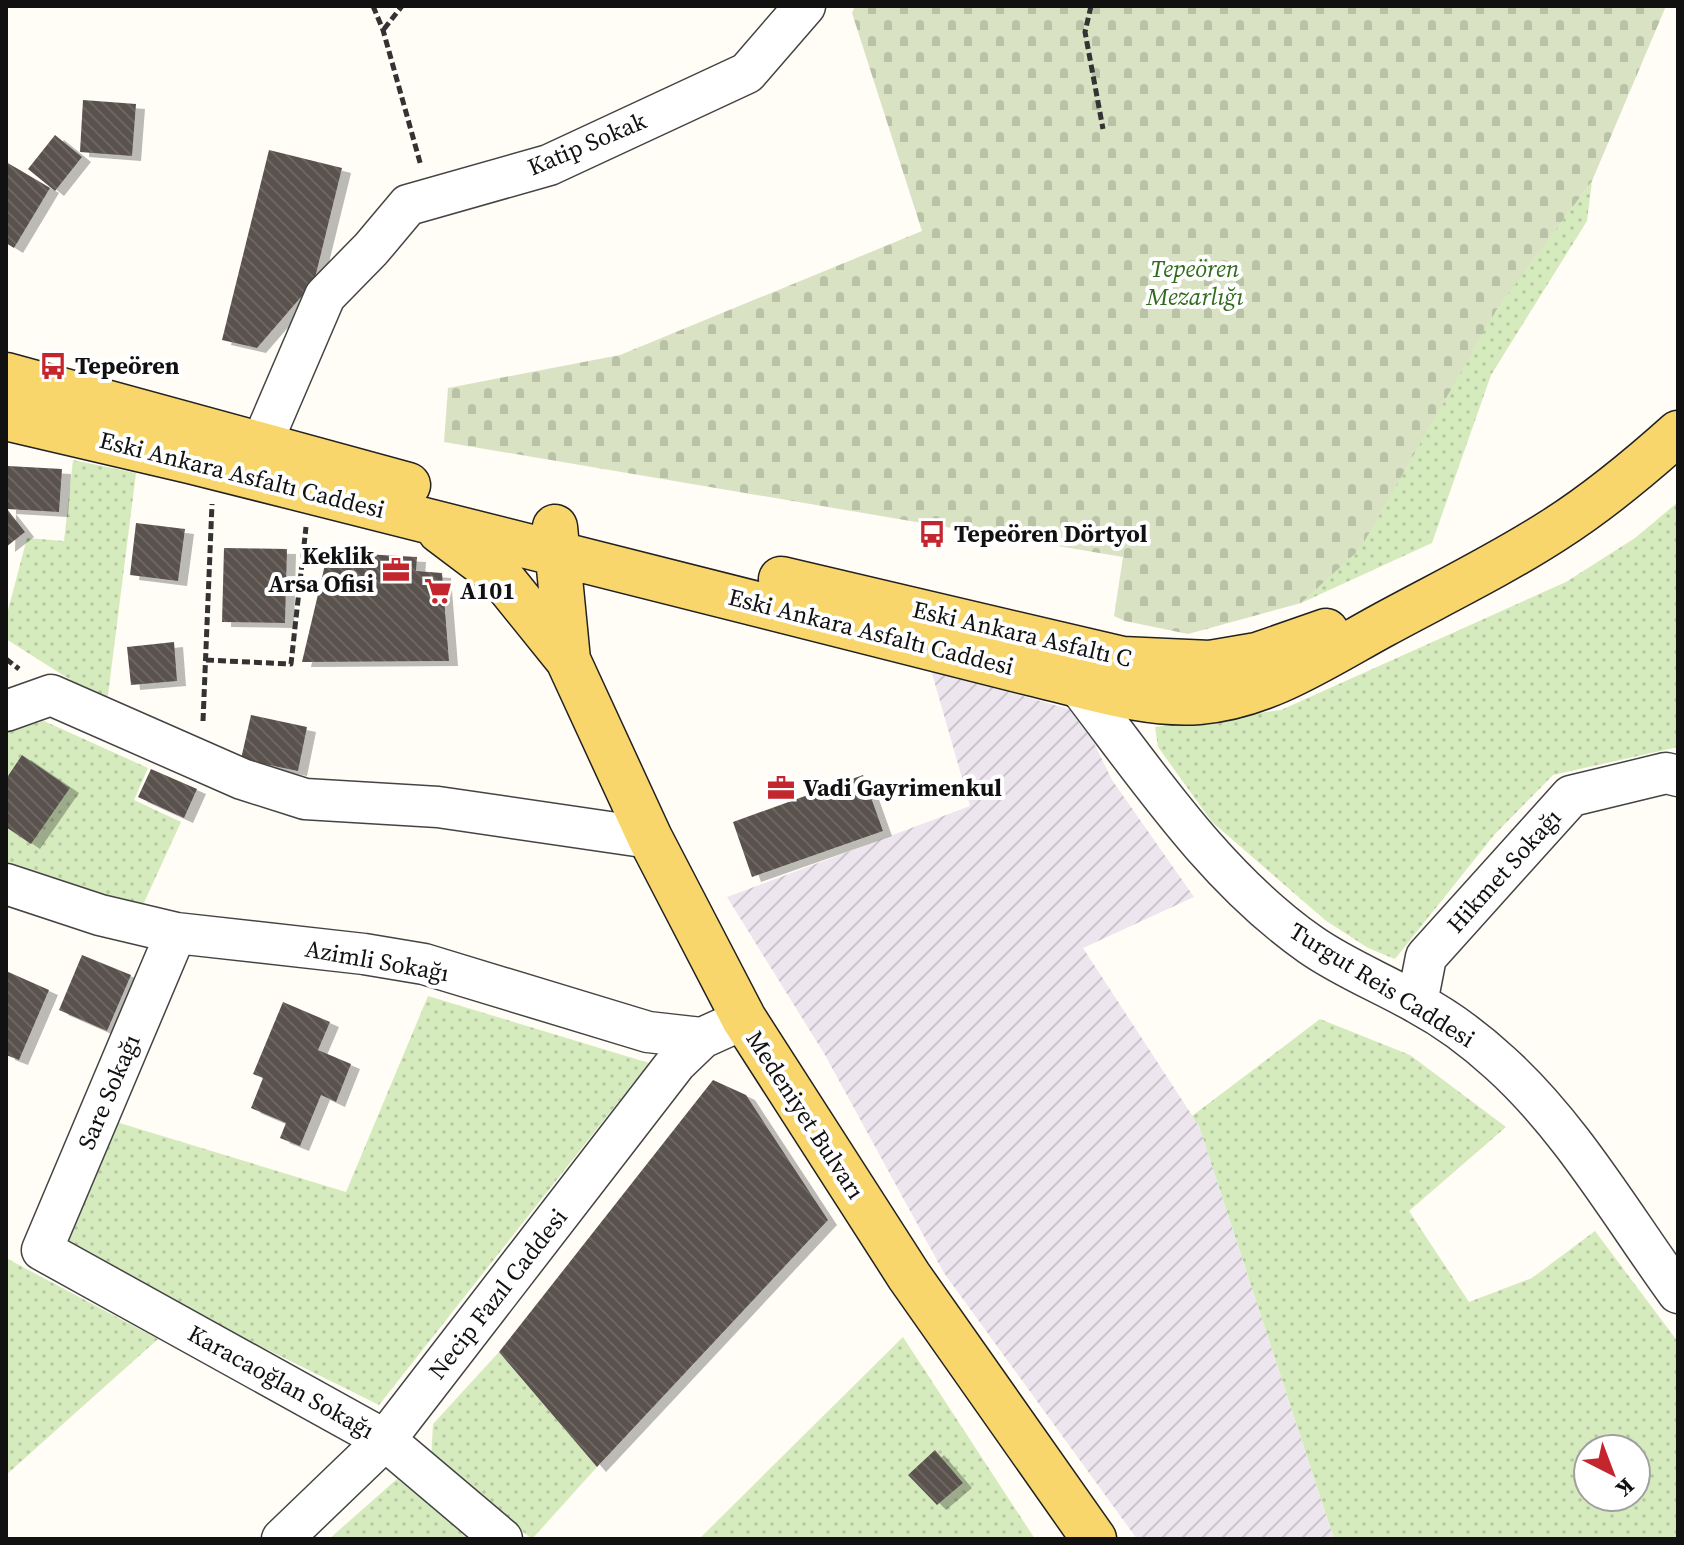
<svg xmlns="http://www.w3.org/2000/svg" width="1684" height="1545" font-family="'Source Serif 4',serif">
	<style>
		.industrial { fill: url(#industrial-furrows) }
		.green { fill: url(#green-dots); fill-rule: evenodd }
		.cemetery { fill: url(#cemetery-stones) }
		.building { fill: url(#building-back-hatch); filter: url(#shadow) }
		.lines { fill: none; stroke-linecap: round; stroke-linejoin: round }
		.minor-casing { stroke: #444; stroke-width: 43 }
		.major-casing { stroke: #222; stroke-width: 47 }
		.path { stroke: #333; stroke-width: 5; stroke-dasharray: 8 4; stroke-linecap: butt }
		.minor { stroke: #fff; stroke-width: 40 }
		.major { stroke: #f9d66b; stroke-width: 44 }
		.labels { text-anchor: middle; stroke-width: 8; stroke-linejoin: round; paint-order: stroke }
		.street-label { font-size: 24px; fill: #111; stroke: #fff }
		.park-label { font-size: 24px; font-style: italic; fill: #2f6b1f; stroke: #fff }
		.poi-label { font-size: 24px; font-weight: bold; fill: #111; stroke: #fff; text-anchor: start }
	</style>
	<defs>
		<pattern id="industrial-furrows" width="10" height="10" patternUnits="userSpaceOnUse" patternTransform="scale(2)"><rect width="10" height="10" fill="#eee6ef"/><path d="M-1 1l2-2M0 10L10 0M9 11l2-2" fill="none" stroke="#cbc4cc"/></pattern>
		<pattern id="green-dots" width="8" height="8" patternUnits="userSpaceOnUse" patternTransform="scale(2)"><rect width="8" height="8" fill="#d5ebbd"/><path d="M2 2h.1M6 6h.1" fill="none" stroke="#b6c8a1" stroke-width="1.8" stroke-linecap="round"/></pattern>
		<pattern id="cemetery-stones" width="16" height="16" patternUnits="userSpaceOnUse" patternTransform="scale(2)"><rect width="16" height="16" fill="#d9e3c4"/><path d="M2 7V4a2 2 0 0 1 4 0v3zM10 15v-3a2 2 0 0 1 4 0v3z" fill="#b9c2a7"/></pattern>
		<pattern id="building-back-hatch" width="6" height="6" patternUnits="userSpaceOnUse" patternTransform="scale(2)"><rect width="6" height="6" fill="#5a524d"/><path d="M-1 5l2 2M0 0l6 6M5-1l2 2" fill="none" stroke="#6d6662"/></pattern>
		<filter id="shadow"><feDropShadow dx="9" dy="5" stdDeviation="0" flood-color="#0004"/></filter>
	</defs>
	<rect width="100%" height="100%" fill="#fffdf5"/>
	<path class="industrial" d="M931 670 1079 712 1112 780 1194 897 1083 948 1199 1126 1334 1539H1137L944 1273 825 1055 727 897 970 806Z"/>
	<path class="green" d="M1592 181 1587 221 1491 375 1432 543 1301 603 1360 548 1497 308Z
		M73 460 136 473 107 703 6 639V618L27 538 64 541Z
		M1678 502V747L1553 775 1494 835 1395 959 1368 948 1325 920 1212 822 1158 747 1155 727 1281 710 1566 582 1635 538Z
		M44 721 148 768 134 800 181 822 142 907 6 865V732Z
		M428 996 649 1063 379 1405 53 1243 113 1121 346 1192Z
		M1320 1019 1410 1055 1506 1127 1409 1211 1469 1302 1532 1278 1595 1231 1678 1342V1539H1334L1199 1126 1192 1116ZM1636 1449V1497H1588V1449Z
		M6 1258 158 1339 6 1475Z
		M903 1337 1035 1539H699Z
		M499 1352 597 1467 532 1539 431 1459 433 1424Z
		M397 1479 472 1539H329Z"/>
	<path class="cemetery" d="M855 6H1666L1592 181 1497 309 1360 549 1301 603 1188 634 1125 621 1114 616 1123 557 444 442 448 388 620 355 922 231 852 13Z"/>
	<path class="building" d="M83 100 136 104 132 156 80 152Z
		M55 135 82 157 55 191 28 169Z
		M269 150 342 168 314 282 257 348 222 340Z
		M6 162 50 188 14 248 6 243Z
		M8 466 62 469 59 512 7 509 25 532 6 547Z
		M136 523 185 529 178 581 130 575Z
		M224 548 287 549 285 623 222 622Z
		M328 552 417 557 416 571 442 573 449 661 302 662Z
		M174 642 177 681 131 685 127 647Z
		M251 715 307 727 298 771 241 759Z
		M22 755 70 788 31 844 6 827V779Z
		M151 769 197 789 184 818 138 797Z
		M863 775 883 831 752 877 733 822Z
		M82 955 131 975 107 1031 59 1010Z
		M6 971 49 990 19 1060 6 1055Z
		M283 1002 330 1022 318 1050 351 1064 336 1102 321 1095 300 1146 280 1138 286 1123 251 1108 263 1078 253 1074Z
		M713 1080 746 1095 828 1220 597 1467 499 1352Z
		M935 1450 963 1483 937 1505 908 1475Z"/>
	<g class="lines">
		<g class="minor-casing">
			<path id="minor" d="M261 445 325 296 371 249 408 205 549 165 747 73 805 6
				M1077 684C1147 775 1215 878 1311 945 1344 968 1382 983 1417 1003 1447 1019 1475 1040 1500 1063 1571 1127 1622 1216 1678 1293
				M6 711 51 695 242 779 305 799 438 807 650 838
				M6 884 100 915 176 933 364 954 424 964 648 1032 702 1038 744 1019
				M176 933 42 1250 385 1440 502 1539
				M1417 1003 1426 957 1571 796 1666 773 1678 776
				M282 1539 385 1440 676 1063 702 1038"/>
		</g>
		<g class="major-casing">
			<path id="major" d="M6 375 408 485
				M6 418 190 461 1038 675C1089 687 1146 706 1199 702 1266 697 1326 656 1383 625 1440 594 1500 565 1554 530 1598 502 1639 468 1678 433
				M555 527 568 660
				M440 531 501 577 568 660 650 838 744 1019 909 1276 1094 1539
				M781 579 1122 659 1210 663 1257 655 1326 631"/>
		</g>
		<path class="path" d="M373 6 383 30 421 166
			M1091 6 1085 32 1103 129
			M384 29 402 6
			M6 659 19 669
			M206 660 291 664 306 527
			M203 721 212 504"/>
		<use href="#minor" class="minor"/>
		<use href="#major" class="major"/>
	</g>
	<defs>
		<g id="bus-bare" transform="scale(2.16)"><path d="M-5-6H5V4H4V6H2V4H-2V6H-4V4H-5ZM-3.5-4V0h7V-4ZM-3.5 1.2v1.5H-2V1.2ZM2 1.2v1.5H3.5V1.2Z" fill="#c4262e" stroke="#fff" stroke-width="2.5" paint-order="stroke"/></g>
		<g id="office-bare" transform="scale(2.16)"><path d="M-6-3h4V-5.5h4V-3h4V5H-6ZM-1-4.5V-3h2v-1.5ZM-6 0V1H6V0Z" fill="#c4262e" stroke="#fff" stroke-width="2.5" paint-order="stroke"/></g>
		<g id="supermarket-bare" transform="scale(2.16)"><path d="M-6-5.5h2.5l.6 2H6L4.5 2H-2.5L-4.4-4H-6ZM-1.5 3.2a1.3 1.3 0 1 0 .1 0ZM3 3.2a1.3 1.3 0 1 0 .1 0Z" fill="#c4262e" stroke="#fff" stroke-width="2.5" paint-order="stroke"/></g>
	</defs>
	<g fill-rule="evenodd">
		<use href="#bus-bare" x="53" y="366"/>
		<use href="#bus-bare" x="932" y="534"/>
		<use href="#office-bare" x="396" y="570"/>
		<use href="#supermarket-bare" x="438" y="591"/>
		<use href="#office-bare" x="781" y="788"/>
	</g>
	<g class="labels">
		<g class="street-label">
			<text transform="translate(587 144) rotate(-23)" y="8">Katip Sokak</text>
			<text transform="translate(242 475) rotate(14)" y="8">Eski Ankara Asfaltı Caddesi</text>
			<text transform="translate(871 632) rotate(14)" y="8">Eski Ankara Asfaltı Caddesi</text>
			<text transform="translate(1022 634) rotate(13)" y="8">Eski Ankara Asfaltı C</text>
			<text transform="translate(1504 871) rotate(-48)" y="8">Hikmet Sokağı</text>
			<text transform="translate(377 961) rotate(10)" y="8">Azimli Sokağı</text>
			<text transform="translate(1382 985) rotate(32)" y="8">Turgut Reis Caddesi</text>
			<text transform="translate(109 1092) rotate(-67)" y="8">Sare Sokağı</text>
			<text transform="translate(805 1115) rotate(57)" y="8">Medeniyet Bulvarı</text>
			<text transform="translate(498 1294) rotate(-52)" y="8">Necip Fazıl Caddesi</text>
			<text transform="translate(281 1382) rotate(29)" y="8">Karacaoğlan Sokağı</text>
		</g>
		<g class="park-label">
			<text x="1195" y="277">Tepeören<tspan x="1195" dy="28">Mezarlığı</tspan></text>
		</g>
		<g class="poi-label">
			<text x="75" y="374">Tepeören</text>
			<text x="954" y="542">Tepeören Dörtyol</text>
			<text x="374" y="564" text-anchor="end">Keklik<tspan x="374" dy="28">Arsa Ofisi</tspan></text>
			<text x="460" y="599">A101</text>
			<text x="803" y="796">Vadi Gayrimenkul</text>
		</g>
	</g>
	<rect width="1684" height="1545" fill="none" stroke="#111111" stroke-width="16"/>
	<g transform="translate(1612 1473) rotate(138)"><circle r="38" fill="#ffffff" stroke="#a0a0a0" stroke-width="2"/>
	<path d="M0-6L14 30L0 20L-14 30Z" fill="#c4262e"/>
	<text y="-12" font-size="22" font-weight="bold" text-anchor="middle" fill="#111111">K</text>
	</g>
</svg>
